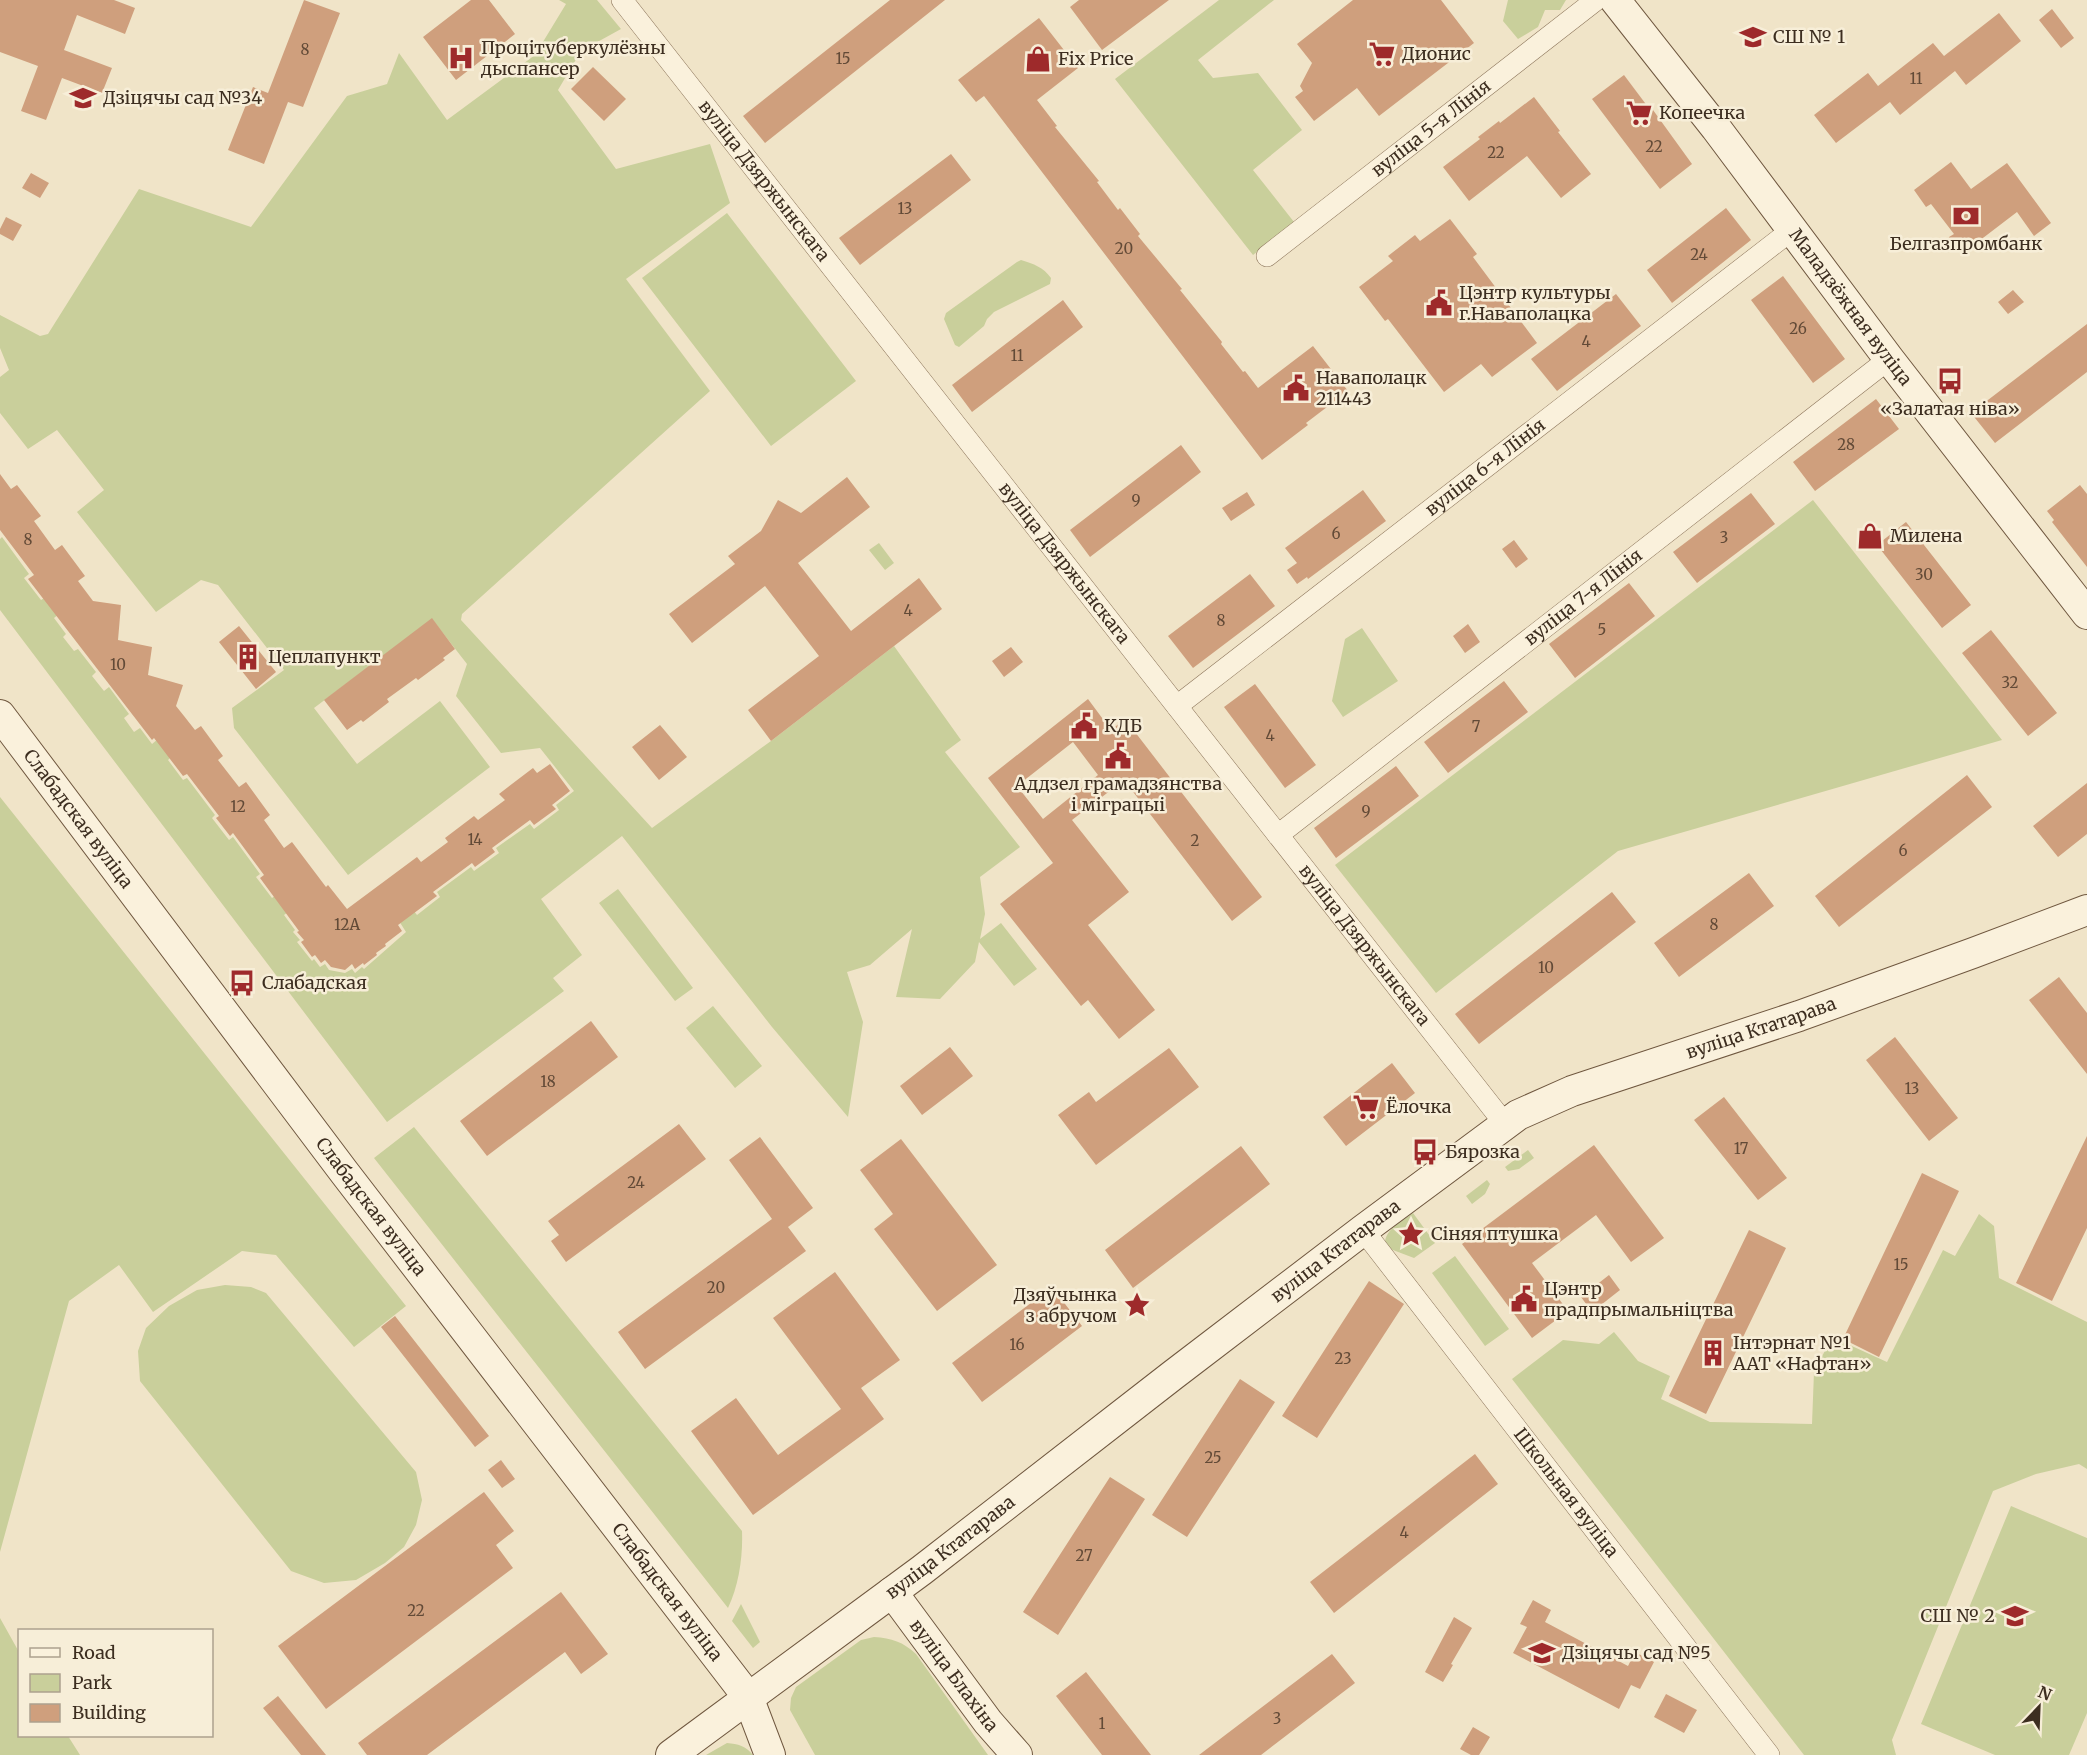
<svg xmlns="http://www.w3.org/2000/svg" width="2087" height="1755" font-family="Merriweather,serif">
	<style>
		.green { fill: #c9cf9b }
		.building { fill: #cf9f7d; fill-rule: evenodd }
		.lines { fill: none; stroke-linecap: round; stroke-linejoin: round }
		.street-casing { stroke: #8d765c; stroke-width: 22 }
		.secondary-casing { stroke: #6f573f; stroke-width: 32 }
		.street { stroke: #faf1dc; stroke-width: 21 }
		.secondary { stroke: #faf1dc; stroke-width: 30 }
		.labels { text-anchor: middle; stroke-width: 5; stroke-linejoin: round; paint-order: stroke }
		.number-label { font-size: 15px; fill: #624a37 }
		.poi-label { font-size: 18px; fill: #3d2e20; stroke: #f7eed8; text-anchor: start }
		.street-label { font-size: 18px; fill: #3d2e20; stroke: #f7eed8 }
	</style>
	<rect width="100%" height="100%" fill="#f0e4c8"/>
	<path class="green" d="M559 0H597L621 29 581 51 558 90 616 169 710 144 730 203 626 279 710 391 462 614 461 620 652 828 771 741 894 646 961 740 945 752 1020 847 980 877 985 914 980 939 1001 923 1037 969 1014 986 979 942 975 962 940 999 896 997 912 929 870 965 847 972 863 1022 848 1117 772 1027 622 836 541 899 582 955 553 978 564 991 387 1122 0 610V539L2 537 29 574 24 578 41 600 46 597 59 614 54 618 66 634 63 637 74 651 78 649 96 672 92 676 104 691 109 687 129 714 124 718 134 732 140 728 152 744 158 739 171 757 168 760 183 780 187 778 215 815 212 818 229 840 233 837 260 874 256 877 272 898 276 895 288 912 284 915 295 930 293 932 300 940 297 942 312 961 314 959 320 967 325 964 329 970 345 973 352 969 355 973 362 967 364 969 406 932 399 921 413 910 417 915 440 897 437 892 471 867 474 871 499 853 496 848 530 824 534 829 559 810 556 805 574 791 540 748 501 753 456 696 467 664 432 619 314 708 357 764 440 701 490 767 348 875 234 728 232 708 284 670 218 585 201 580 156 612 77 512 104 490 57 430 28 449 0 413V377L9 370 0 348V315L40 336 48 334 139 189 251 227 347 96 387 84 399 53 447 120 535 55 566 4Z
		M1219 0H1274L1198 60 1213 78 1258 73 1302 130 1253 170 1294 222 1253 255 1115 79Z
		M1508 0H1566L1560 10H1545L1538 27 1518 39 1503 21Z
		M727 213 856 381 771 446 642 278Z
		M1021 260C1034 264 1043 267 1051 278L1050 284 994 312 987 319 984 326 959 347 955 345 944 319 946 313 1017 262Z
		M1813 500 2002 740 1618 851 1436 993 1335 865Z
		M879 543 894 563 885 570 869 550Z
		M1362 628 1398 681 1343 717 1332 701 1345 639Z
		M0 797 406 1306 354 1347 276 1255 242 1251 153 1312 119 1265 69 1301 0 1552Z
		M618 889 693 988 675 1001 599 903Z
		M713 1006 762 1066 735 1088 686 1028Z
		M414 1127 742 1531C743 1556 739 1585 728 1608L374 1158Z
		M1528 1150 1534 1158 1519 1169 1508 1171 1505 1167Z
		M1487 1180 1490 1184 1485 1194 1472 1204 1466 1196Z
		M1413 1213 1435 1243 1414 1258 1385 1247C1383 1230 1401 1222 1413 1213Z
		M1979 1214 1994 1226 1999 1278 2087 1322V1469L2079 1464 2036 1474 1993 1491 1892 1740 1896 1755H1804L1512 1379 1563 1340 1599 1344 1614 1332 1638 1361 1670 1376 1661 1399 1710 1422 1812 1424 1814 1372 1832 1337 1887 1362 1943 1250 1955 1256Z
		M1455 1256 1509 1329 1485 1346 1432 1273Z
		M225 1285 251 1287 266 1293 416 1472 422 1500 416 1525 404 1547 385 1563 356 1580 324 1583 291 1571 140 1381 138 1351 146 1328 169 1306 197 1290Z
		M2011 1506 2087 1538V1713L2069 1755H1995L1921 1724Z
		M741 1604 760 1642 753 1648 732 1621Z
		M0 1618 19 1652 20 1736H68L80 1755H0Z
		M874 1637C892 1638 903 1642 916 1654L988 1755H815L790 1710 791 1698 796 1687 861 1640Z
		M727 1743C738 1744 746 1746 753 1755H706Z"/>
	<path class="building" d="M0 0H114L135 8 125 34 77 15 64 50 112 68 102 93 62 78 46 120 21 111 38 66 0 52Z
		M304 0 340 13 303 107 288 102 264 164 228 150 253 87 268 93Z
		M471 0H489L515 34 456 80 423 37Z
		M890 0H945L765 143 743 116Z
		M1079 0H1169L1102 50 1070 7Z
		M1353 0H1441L1474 43 1379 116 1357 88 1314 121 1295 97 1303 91 1300 86 1312 63 1297 44Z
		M2052 9 2074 38 2061 48 2039 20Z
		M1999 13 2021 41 1966 85 1955 71 1900 115 1890 102 1836 143 1814 115 1868 73 1878 86 1933 43 1944 56Z
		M1039 18 1078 68 1037 100 1057 126 1055 127 1099 181 1097 182 1118 210 1120 208 1140 234 1138 236 1182 289 1180 290 1222 342 1221 344 1243 372 1245 371 1258 388 1313 346 1348 391 1306 423 1308 425 1262 460 984 96 976 102 958 80Z
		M593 67 626 99 604 121 571 89Z
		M1624 75 1651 111 1653 110 1692 164 1660 189 1592 99Z
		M1534 97 1560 131 1558 132 1591 174 1561 198 1527 156 1469 201 1443 167 1480 139 1478 137 1499 121 1500 123Z
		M951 154 971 180 860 265 839 238Z
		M1951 162 1971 189 2007 163 2051 223 2034 236 2017 212 1962 254 1949 237 1954 234 1931 204 1926 207 1914 190Z
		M31 173 49 183 40 198 22 188Z
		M1726 208 1751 240 1672 303 1647 270Z
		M6 217 22 225 13 241 0 234V229Z
		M1450 219 1477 254 1473 257 1537 343 1492 377 1481 364 1444 392 1388 319 1385 321 1359 287 1393 261 1388 256 1415 235 1420 241Z
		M1783 276 1845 359 1813 383 1751 300Z
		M2013 290 2024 302 2008 314 1998 302Z
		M1616 294 1641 326 1557 391 1531 359Z
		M1063 300 1083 327 972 412 952 385Z
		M2087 324V372L1995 443 1971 413Z
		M1876 399 1899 429 1815 491 1793 462Z
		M1181 445 1201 472 1090 557 1070 530Z
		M0 474 11 489 17 485 41 516 34 521 55 550 62 545 85 576 78 581 93 601 121 605 118 640 152 647 148 675 183 685 176 706 184 716 195 730 201 726 223 756 218 760 239 787 246 782 270 815 264 820 284 848 292 842 326 887 328 885 347 909 417 857 421 862 448 842 445 838 474 816 478 820 505 800 499 794 533 768 537 773 550 764 570 791 552 805 556 809 534 825 530 820 492 848 495 852 475 867 472 863 433 892 437 896 398 925 402 931 385 944 386 946 376 953 377 955 364 965 363 963 355 969 352 964 345 970 331 967 325 960 321 963 315 955 312 957 301 942 304 940 297 932 299 931 260 878 264 875 233 833 230 836 216 818 219 816 187 774 183 776 154 738 152 740 28 579 34 575 0 530Z
		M847 477 870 507 798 563 851 631 919 578 942 609 771 741 748 710 819 656 765 586 692 643 669 614 735 564 728 556 761 531 778 500 801 513Z
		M2080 485 2087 494V567L2052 522 2054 520 2047 511Z
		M1363 490 1386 521 1308 579 1307 577 1297 584 1287 570 1297 563 1285 548Z
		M1247 492 1255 505 1231 521 1222 508Z
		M1751 493 1775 524 1697 583 1673 552Z
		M1906 522 1971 605 1942 628 1877 545Z
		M1514 540 1528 559 1516 568 1502 549Z
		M1250 574 1275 606 1193 668 1168 636Z
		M1629 583 1655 616 1575 678 1549 644Z
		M432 618 455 649 443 658 445 660 418 680 416 678 387 699 389 702 363 722 361 720 347 730 324 700Z
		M1468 624 1480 642 1465 653 1453 636Z
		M239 626 276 672 256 689 219 642Z
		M1991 630 2057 713 2028 736 1962 653Z
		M1011 647 1023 662 1004 677 992 661Z
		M1504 681 1528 712 1448 773 1424 742Z
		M1255 684 1316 765 1285 788 1224 707Z
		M1088 699 1111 730 1125 719 1262 897 1232 921 1124 780 1072 820 1129 892 1088 925 1155 1010 1119 1039 1088 1000 1081 1006 1000 904 1053 863 988 778ZM1073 742 1098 775 1043 819 1017 786Z
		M660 725 687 757 659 780 632 747Z
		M1396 766 1419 796 1336 858 1314 828Z
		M1967 775 1992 807 1839 927 1815 896Z
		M2087 783V834L2058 857 2033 826Z
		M1749 873 1774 906 1679 977 1654 943Z
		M1612 892 1636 922 1479 1044 1455 1014Z
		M2059 977 2087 1013V1074L2029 1000Z
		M591 1021 618 1057 487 1156 460 1121Z
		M1895 1037 1958 1118 1929 1141 1866 1060Z
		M950 1047 973 1076 922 1115 900 1086Z
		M1169 1048 1199 1087 1096 1165 1058 1115 1089 1092 1096 1102Z
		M1392 1063 1415 1093 1346 1146 1323 1117Z
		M1724 1097 1787 1178 1758 1200 1694 1120Z
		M679 1124 706 1159 566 1262 551 1241 559 1235 548 1221Z
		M2087 1136V1228L2052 1301 2016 1283Z
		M760 1137 813 1208 788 1227 806 1251 645 1369 618 1332 772 1219 729 1160Z
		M901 1139 997 1265 937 1311 874 1229 893 1214 860 1170Z
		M1594 1145 1664 1238 1631 1262 1596 1215 1532 1263 1568 1311 1532 1338 1462 1244Z
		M1241 1146 1270 1184 1133 1288 1105 1250Z
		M1922 1173 1959 1191 1879 1357 1843 1339Z
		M1749 1230 1786 1248 1706 1414 1669 1396Z
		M835 1272 900 1360 861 1388 884 1419 753 1515 691 1431 736 1398 778 1455 841 1409 773 1318Z
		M1609 1275 1620 1290 1592 1312 1581 1297Z
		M1369 1281 1404 1304 1317 1438 1282 1416Z
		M1052 1287 1082 1326 982 1402 952 1363Z
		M395 1316 489 1436 475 1447 381 1327Z
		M1240 1379 1275 1402 1187 1537 1152 1515Z
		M1475 1454 1498 1484 1334 1613 1310 1582Z
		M501 1460 515 1479 502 1488 488 1470Z
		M1110 1477 1145 1499 1058 1635 1023 1612Z
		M484 1492 514 1531 496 1545 513 1568 326 1709 278 1646Z
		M561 1592 608 1654 581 1674 565 1652 427 1755H367L358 1743Z
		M1533 1600 1551 1610 1545 1622 1628 1666 1635 1652 1654 1662 1640 1689 1631 1685 1619 1709 1513 1653 1527 1627 1520 1624Z
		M1454 1617 1472 1628 1451 1664 1453 1665 1443 1682 1425 1672Z
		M1332 1654 1355 1683 1261 1755H1199Z
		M1086 1672 1151 1755H1102L1056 1696Z
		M1666 1694 1697 1710 1684 1733 1654 1717Z
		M278 1696 326 1755H301L263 1708Z
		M1473 1727 1490 1737 1479 1755H1471L1460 1749Z"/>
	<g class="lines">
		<g class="street-casing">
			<g id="street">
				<path id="s1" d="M622 0 1505 1124"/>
				<path id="s2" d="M1267 256 1596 0"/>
				<path id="s3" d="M1177 706 1793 229"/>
				<path id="s4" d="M1278 835 1889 359"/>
				<path id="s5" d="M1363 1230 1769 1755"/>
			</g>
		</g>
		<g class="secondary-casing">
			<g id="secondary">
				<path id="s6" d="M1615 0 1716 128 1889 359 2087 614"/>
				<path id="s7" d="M0 715 344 1172 748 1697 770 1755"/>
				<path id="s8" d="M892 1592 988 1722 1017 1755"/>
				<path id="s9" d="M671 1755 922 1570 1173 1375 1363 1230 1518 1115 1572 1091 1799 1016 1973 953 2087 910"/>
			</g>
		</g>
		<use href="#street" class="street"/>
		<use href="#secondary" class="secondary"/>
	</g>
	<defs>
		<g id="school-bare" transform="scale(2.07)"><path d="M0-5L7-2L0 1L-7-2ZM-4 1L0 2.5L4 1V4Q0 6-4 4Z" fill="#9e2a2b" stroke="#f7eed8" stroke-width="2.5" paint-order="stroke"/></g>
		<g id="supermarket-bare" transform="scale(2.07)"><path d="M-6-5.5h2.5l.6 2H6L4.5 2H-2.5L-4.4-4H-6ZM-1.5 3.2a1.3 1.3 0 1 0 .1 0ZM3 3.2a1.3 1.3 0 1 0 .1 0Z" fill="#9e2a2b" stroke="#f7eed8" stroke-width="2.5" paint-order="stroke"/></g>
		<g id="hospital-bare" transform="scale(2.07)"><path d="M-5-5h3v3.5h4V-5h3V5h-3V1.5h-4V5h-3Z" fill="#9e2a2b" stroke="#f7eed8" stroke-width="2.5" paint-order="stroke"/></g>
		<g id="shop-bare" transform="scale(2.07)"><path d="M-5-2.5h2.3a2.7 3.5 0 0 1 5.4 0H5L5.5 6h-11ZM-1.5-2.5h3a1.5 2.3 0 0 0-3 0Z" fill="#9e2a2b" stroke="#f7eed8" stroke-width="2.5" paint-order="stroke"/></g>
		<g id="bank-bare" transform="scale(2.07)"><path d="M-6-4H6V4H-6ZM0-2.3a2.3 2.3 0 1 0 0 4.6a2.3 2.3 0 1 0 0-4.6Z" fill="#9e2a2b" stroke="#f7eed8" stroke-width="2.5" paint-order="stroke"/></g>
		<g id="civic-bare" transform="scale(2.07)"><path d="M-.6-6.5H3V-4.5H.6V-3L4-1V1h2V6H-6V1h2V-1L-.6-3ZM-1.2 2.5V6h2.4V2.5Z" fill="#9e2a2b" stroke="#f7eed8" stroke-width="2.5" paint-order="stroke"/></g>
		<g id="bus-bare" transform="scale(2.07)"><path d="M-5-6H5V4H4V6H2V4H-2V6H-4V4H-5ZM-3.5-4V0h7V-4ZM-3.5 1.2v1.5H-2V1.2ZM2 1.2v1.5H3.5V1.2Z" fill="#9e2a2b" stroke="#f7eed8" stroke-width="2.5" paint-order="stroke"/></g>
		<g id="building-bare" transform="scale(2.07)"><path d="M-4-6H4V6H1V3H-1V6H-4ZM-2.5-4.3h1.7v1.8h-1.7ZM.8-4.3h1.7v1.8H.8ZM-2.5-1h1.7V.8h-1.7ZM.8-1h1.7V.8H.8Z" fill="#9e2a2b" stroke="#f7eed8" stroke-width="2.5" paint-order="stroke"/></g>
		<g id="sight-bare" transform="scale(2.07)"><path d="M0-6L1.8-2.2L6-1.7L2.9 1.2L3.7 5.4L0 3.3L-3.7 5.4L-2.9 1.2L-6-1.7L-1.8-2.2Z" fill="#9e2a2b" stroke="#f7eed8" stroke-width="2.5" paint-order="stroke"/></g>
	</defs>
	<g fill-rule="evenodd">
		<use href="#school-bare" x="1753" y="37"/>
		<use href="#supermarket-bare" x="1382" y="54"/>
		<use href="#hospital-bare" x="461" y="58"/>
		<use href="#shop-bare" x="1038" y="59"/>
		<use href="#school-bare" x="83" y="98"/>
		<use href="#supermarket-bare" x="1639" y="113"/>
		<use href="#bank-bare" x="1966" y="216"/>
		<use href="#civic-bare" x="1439" y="303"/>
		<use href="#bus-bare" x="1950" y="381"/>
		<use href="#civic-bare" x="1296" y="388"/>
		<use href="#shop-bare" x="1870" y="536"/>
		<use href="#building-bare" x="248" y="657"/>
		<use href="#civic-bare" x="1084" y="726"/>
		<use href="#civic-bare" x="1118" y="756"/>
		<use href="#bus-bare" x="242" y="983"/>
		<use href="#supermarket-bare" x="1366" y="1107"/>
		<use href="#bus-bare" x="1425" y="1152"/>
		<use href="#sight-bare" x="1411" y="1234"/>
		<use href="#civic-bare" x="1524" y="1299"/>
		<use href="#sight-bare" x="1137" y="1305"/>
		<use href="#building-bare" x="1713" y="1353"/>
		<use href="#school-bare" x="2015" y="1616"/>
		<use href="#school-bare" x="1542" y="1653"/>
	</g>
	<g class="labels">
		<g class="number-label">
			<text x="305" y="55">8</text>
			<text x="843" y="64">15</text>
			<text x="1916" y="84">11</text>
			<text x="1654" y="152">22</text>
			<text x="1496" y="158">22</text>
			<text x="905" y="214">13</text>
			<text x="1124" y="254">20</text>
			<text x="1699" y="260">24</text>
			<text x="1798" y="334">26</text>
			<text x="1586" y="347">4</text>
			<text x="1017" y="361">11</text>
			<text x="1846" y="450">28</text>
			<text x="1136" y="506">9</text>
			<text x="1336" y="539">6</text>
			<text x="1724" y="543">3</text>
			<text x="28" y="545">8</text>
			<text x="1924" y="580">30</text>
			<text x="908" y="616">4</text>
			<text x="1221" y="626">8</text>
			<text x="1602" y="635">5</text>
			<text x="118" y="670">10</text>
			<text x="2010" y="688">32</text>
			<text x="1476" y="732">7</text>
			<text x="1270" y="741">4</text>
			<text x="238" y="812">12</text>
			<text x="1366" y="817">9</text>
			<text x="475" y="845">14</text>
			<text x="1195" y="846">2</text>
			<text x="1903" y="856">6</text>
			<text x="347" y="930">12А</text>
			<text x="1714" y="930">8</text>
			<text x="1546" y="973">10</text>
			<text x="548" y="1087">18</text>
			<text x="1912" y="1094">13</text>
			<text x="1741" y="1154">17</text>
			<text x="636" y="1188">24</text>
			<text x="1901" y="1270">15</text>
			<text x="716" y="1293">20</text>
			<text x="1017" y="1350">16</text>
			<text x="1343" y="1364">23</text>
			<text x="1213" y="1463">25</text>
			<text x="1404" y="1538">4</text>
			<text x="1084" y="1561">27</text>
			<text x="416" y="1616">22</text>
			<text x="1277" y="1724">3</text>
			<text x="1102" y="1729">1</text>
		</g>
		<g class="poi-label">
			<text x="1773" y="43">СШ № 1</text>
			<text x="481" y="54">Процітуберкулёзны<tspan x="481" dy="21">дыспансер</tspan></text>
			<text x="1402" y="60">Дионис</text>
			<text x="1058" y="65">Fix Price</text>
			<text x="103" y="104">Дзіцячы сад №34</text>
			<text x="1659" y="119">Копеечка</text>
			<text x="1966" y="250" text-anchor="middle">Белгазпромбанк</text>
			<text x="1459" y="299">Цэнтр культуры<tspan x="1459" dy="21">г.Наваполацка</tspan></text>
			<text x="1316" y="384">Наваполацк<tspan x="1316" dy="21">211443</tspan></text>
			<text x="1950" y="415" text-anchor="middle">«Залатая ніва»</text>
			<text x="1890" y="542">Милена</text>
			<text x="268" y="663">Цеплапункт</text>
			<text x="1104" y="732">КДБ</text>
			<text x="1118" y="790" text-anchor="middle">Аддзел грамадзянства<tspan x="1118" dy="21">і міграцыі</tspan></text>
			<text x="262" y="989">Слабадская</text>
			<text x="1386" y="1113">Ёлочка</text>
			<text x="1445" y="1158">Бярозка</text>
			<text x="1431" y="1240">Сіняя птушка</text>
			<text x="1544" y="1295">Цэнтр<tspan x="1544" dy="21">прадпрымальніцтва</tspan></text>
			<text x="1117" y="1301" text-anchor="end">Дзяўчынка<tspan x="1117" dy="21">з абручом</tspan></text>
			<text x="1733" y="1349">Інтэрнат №1<tspan x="1733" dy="21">ААТ «Нафтан»</tspan></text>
			<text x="1995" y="1622" text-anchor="end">СШ № 2</text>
			<text x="1562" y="1659">Дзіцячы сад №5</text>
		</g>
		<g class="street-label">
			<text dy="6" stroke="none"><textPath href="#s2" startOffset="208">вуліца 5-я Лінія</textPath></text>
			<text dy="6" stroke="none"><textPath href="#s1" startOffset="230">вуліца Дзяржынскага</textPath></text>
			<text dy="6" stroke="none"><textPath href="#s6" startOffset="387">Маладзёжная вуліца</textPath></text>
			<text dy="6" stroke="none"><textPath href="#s3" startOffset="390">вуліца 6-я Лінія</textPath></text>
			<text dy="6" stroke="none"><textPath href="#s1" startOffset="716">вуліца Дзяржынскага</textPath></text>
			<text dy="6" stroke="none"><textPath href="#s4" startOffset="387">вуліца 7-я Лінія</textPath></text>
			<text dy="6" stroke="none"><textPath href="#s7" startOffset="130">Слабадская вуліца</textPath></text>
			<text dy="6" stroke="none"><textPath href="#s1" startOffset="1202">вуліца Дзяржынскага</textPath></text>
			<text dy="6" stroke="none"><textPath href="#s9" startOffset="1320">вуліца Ктатарава</textPath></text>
			<text dy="6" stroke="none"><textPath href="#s7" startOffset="616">Слабадская вуліца</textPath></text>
			<text dy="6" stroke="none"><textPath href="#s9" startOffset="834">вуліца Ктатарава</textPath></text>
			<text dy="6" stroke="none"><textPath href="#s5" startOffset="332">Школьная вуліца</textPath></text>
			<text dy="6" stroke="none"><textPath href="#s9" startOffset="348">вуліца Ктатарава</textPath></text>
			<text dy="6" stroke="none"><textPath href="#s7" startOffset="1102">Слабадская вуліца</textPath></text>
			<text dy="6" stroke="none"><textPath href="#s8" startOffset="104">вуліца Блахіна</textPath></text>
		</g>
	</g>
	<rect x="18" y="1629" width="195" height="108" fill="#f7eed8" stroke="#ada18e" stroke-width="1.5"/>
	<rect x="30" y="1648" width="30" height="9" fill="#faf1dc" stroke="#ada18e" stroke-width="1.5"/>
	<text x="72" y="1659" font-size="18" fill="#3d2e20">Road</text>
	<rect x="30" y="1674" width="30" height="18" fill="#c9cf9b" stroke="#ada18e" stroke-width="1.5"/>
	<text x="72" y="1689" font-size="18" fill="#3d2e20">Park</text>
	<rect x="30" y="1704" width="30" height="18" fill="#cf9f7d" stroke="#ada18e" stroke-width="1.5"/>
	<text x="72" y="1719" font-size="18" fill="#3d2e20">Building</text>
	<g transform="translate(2039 1707) rotate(23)" stroke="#f7eed8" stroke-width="4.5" paint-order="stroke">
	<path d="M0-4.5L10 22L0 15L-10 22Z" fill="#3d2e20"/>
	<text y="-9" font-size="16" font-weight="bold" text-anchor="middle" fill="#3d2e20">N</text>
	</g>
</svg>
